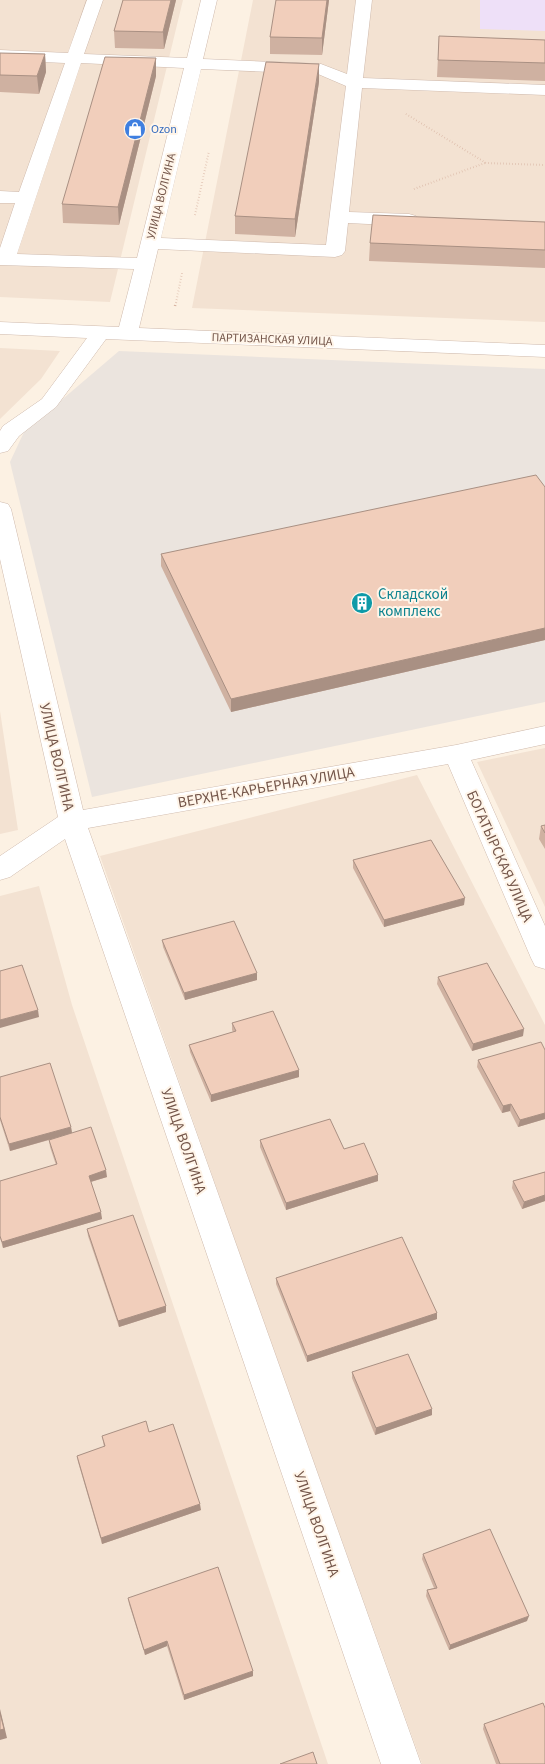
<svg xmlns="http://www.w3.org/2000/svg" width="545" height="1764" font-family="'Source Sans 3',sans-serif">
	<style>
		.residential { fill: #f3e2d2 }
		.industrial { fill: #ebe4de }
		.education { fill: #eee0f8 }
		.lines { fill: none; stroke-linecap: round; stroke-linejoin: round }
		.minor-casing { stroke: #cfbaad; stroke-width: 1 }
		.path-far1 { stroke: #d6b19f; stroke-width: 2; stroke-dasharray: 0.5 2.5; stroke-linecap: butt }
		.path { stroke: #d6b19f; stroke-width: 2.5; stroke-dasharray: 1 3; stroke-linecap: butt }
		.minor { fill: #fff; fill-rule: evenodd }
		.wall { fill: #cfb1a1 }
		.shaded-wall { fill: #a99083 }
		.building { fill: #f1cebb; stroke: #a99083 }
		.labels { text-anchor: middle; stroke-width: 4; stroke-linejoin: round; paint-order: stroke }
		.far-shop-label { font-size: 12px; fill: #366cbe; stroke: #fff5e9; text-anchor: start }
		.far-street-label { font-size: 12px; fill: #74564a; stroke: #fff5e9 }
		.culture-label { font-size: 15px; fill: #0d838f; stroke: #fff5e9; text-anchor: start }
		.street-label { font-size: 15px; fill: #74564a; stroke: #fff5e9 }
	</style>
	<rect width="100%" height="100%" fill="#fcf1e3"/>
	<path class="residential" d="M0 0H183L110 302 0 297Z
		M253 0H545V322L192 308Z
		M0 348 60 351 41 379 0 419Z
		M0 711 18 830 0 834Z
		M545 748V907L477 762Z
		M417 775 545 1025V1764H422L263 1320 100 856Z
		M39 886 72 1005 328 1764H0V896Z"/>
	<path class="industrial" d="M119 351 545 369V702L92 797 10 462 24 432Z"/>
	<path class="education" d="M480 0H545V31L480 29Z"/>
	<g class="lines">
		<g class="minor-casing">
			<path id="minor" d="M87 0H103L84 54 187 58 201 0H217L203 59 321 64 347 74 356 0H372L363 78 545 85V95L362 88 349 212 409 214 416 216 418 220 416 224 409 226 348 223 345 251 342 255 335 257 158 249 139 328 545 345V357L106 339 56 407 19 436 8 451 0 453V431L3 426 42 399 87 338 0 334V322L119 327 134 269 0 265V248L15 203H0V191L19 192 65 63 0 60V50L68 53ZM81 63 184 68 137 258 17 254ZM201 69 318 74 346 86 326 245 161 238Z
				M0 502 8 504 11 509 83 810 456 745 545 726V744L471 760 545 926V969L535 966 531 958 448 764 88 828 421 1764H381L65 839 10 877 0 880V856L58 817 0 559Z"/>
		</g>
		<path class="path-far1" d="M406 114 486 163 545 165
			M414 189 485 163
			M195 215 209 151
			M176 303 182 273"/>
		<path class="path" d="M175 306 176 302"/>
		<use href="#minor" class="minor"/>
	</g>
	<path class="wall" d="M123 0H176L164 49 115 48 114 31Z
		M329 0 322 55 270 54V37Z
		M439 36 545 40V81L437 77Z
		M0 53 45 54 46 72 39 94 0 92Z
		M156 58V76L119 225 63 223 62 204Z
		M319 82 295 237 235 234V216Z
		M545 222V268L369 261 370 243Z
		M545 487V640L231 712 161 566V554Z
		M541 826 545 833V849L539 839Z
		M353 860 464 905 384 927 353 868Z
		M162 940 257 980 185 1000 163 947Z
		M438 977 523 1036 472 1051 437 984Z
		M232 1023 299 1077 211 1102 190 1052 189 1045 233 1032 232 1030Z
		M545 1050V1119L518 1127 510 1111 502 1113 477 1067 478 1060Z
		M0 1077 71 1127 72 1133 107 1177 91 1182 102 1219 3 1248 0 1238V1181L56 1165 50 1147 49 1140 10 1151 0 1120Z
		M260 1140 344 1149 378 1181 286 1210 260 1147Z
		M545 1172V1201L522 1209 512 1188 513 1181Z
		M87 1229 166 1306V1312L119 1327 88 1236Z
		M276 1278 437 1313V1319L307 1362 276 1284Z
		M352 1372 432 1415 375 1435 352 1378Z
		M149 1432 201 1510 102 1544 78 1462 77 1456 104 1447 102 1436Z
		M423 1554 527 1621 449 1650 426 1596 427 1590 434 1588 422 1559Z
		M128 1598 253 1676 184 1700 167 1646 145 1655 129 1604Z
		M484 1724 545 1764H496L483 1729Z"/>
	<path class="shaded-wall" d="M171 0H176L164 49 163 32Z
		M327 0H329L322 55V38Z
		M45 54 46 72 39 94 37 76Z
		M156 58V76L119 225 118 207Z
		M319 64V82L295 237V219Z
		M545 628V640L231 712V699Z
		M465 898 464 905 384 927V920Z
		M257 973V980L185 1000 184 993Z
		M38 1010 39 1017 0 1028V1020Z
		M524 1029 523 1036 472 1051 473 1044Z
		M299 1070V1077L211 1102V1095Z
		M511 1104 510 1111 502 1113 503 1106Z
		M545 1113V1119L518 1127 520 1120Z
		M71 1127 72 1133 10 1151 9 1144Z
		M106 1170 107 1177 90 1182 89 1176Z
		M378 1175V1181L286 1210V1203Z
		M545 1195V1201L522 1209 524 1202Z
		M101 1212 102 1219 3 1248 2 1242Z
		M166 1306V1312L119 1327 118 1321Z
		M437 1313V1319L307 1362V1356Z
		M432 1409V1415L375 1435 376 1428Z
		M200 1504 201 1510 102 1544 101 1538Z
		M529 1616 527 1621 449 1650 450 1645Z
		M167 1641V1646L145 1655 144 1650Z
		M253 1671V1676L184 1700V1695Z
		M0 1709 7 1738 0 1740Z"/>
	<path class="building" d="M123 0H171L163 32 114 31Z
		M276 0H327L322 38 270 37Z
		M439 36 545 40V63L438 60Z
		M0 53 45 54 37 76 0 75Z
		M105 57 156 58 118 207 62 204Z
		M266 62 319 64 295 219 235 216Z
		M373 215 545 222V250L370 243Z
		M536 475 545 487V628L231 699 161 554Z
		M545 825V833L541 826Z
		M431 840 465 898 384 920 353 860Z
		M234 921 257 973 184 993 162 940Z
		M487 963 524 1029 473 1044 438 977Z
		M22 965 38 1010 0 1020V971Z
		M273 1011 299 1070 211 1095 189 1045 236 1031 232 1023Z
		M541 1042 545 1050V1113L520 1120 511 1104 503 1106 478 1060Z
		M50 1063 71 1127 9 1144 0 1117V1077Z
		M330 1119 344 1149 364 1143 378 1175 286 1203 260 1140Z
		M91 1127 106 1170 89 1176 101 1212 2 1242 0 1236V1181L57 1164 49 1140Z
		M545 1172V1195L524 1202 513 1181Z
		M133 1215 166 1306 118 1321 87 1229Z
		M402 1237 437 1313 307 1356 276 1278Z
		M408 1354 432 1409 376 1428 352 1372Z
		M146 1421 149 1432 173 1424 200 1504 101 1538 77 1456 105 1446 102 1436Z
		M490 1529 529 1616 450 1645 427 1590 437 1588 423 1554Z
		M218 1567 253 1671 184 1695 167 1641 144 1650 128 1598Z
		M543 1703 545 1708V1764H500L484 1724Z
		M0 1713 4 1729 0 1730Z
		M313 1752 317 1764H280Z"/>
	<defs>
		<g id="shop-disc" transform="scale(1.125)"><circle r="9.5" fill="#3f7fe0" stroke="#fff5e9"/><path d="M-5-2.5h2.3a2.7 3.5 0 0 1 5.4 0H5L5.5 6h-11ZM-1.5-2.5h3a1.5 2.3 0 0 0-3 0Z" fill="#fff"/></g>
		<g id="building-disc" transform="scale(1.125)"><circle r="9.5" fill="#0f9aa8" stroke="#fff5e9"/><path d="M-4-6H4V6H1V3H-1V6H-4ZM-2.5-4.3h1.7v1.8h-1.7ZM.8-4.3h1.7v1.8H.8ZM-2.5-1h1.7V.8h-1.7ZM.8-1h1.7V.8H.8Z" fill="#fff"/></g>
	</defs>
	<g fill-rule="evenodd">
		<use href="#shop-disc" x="135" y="129"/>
		<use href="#building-disc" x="362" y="603"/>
	</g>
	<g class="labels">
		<g class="far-shop-label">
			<text x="151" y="133">Ozon</text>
		</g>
		<g class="far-street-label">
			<text transform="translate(161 196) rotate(-76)" y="4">УЛИЦА ВОЛГИНА</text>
			<text transform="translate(272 339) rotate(2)" y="4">ПАРТИЗАНСКАЯ УЛИЦА</text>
		</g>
		<g class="culture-label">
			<text x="378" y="599">Складской<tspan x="378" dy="17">комплекс</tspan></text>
		</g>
		<g class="street-label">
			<text transform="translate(57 757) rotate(77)" y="5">УЛИЦА ВОЛГИНА</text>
			<text transform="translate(266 787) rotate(-10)" y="5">ВЕРХНЕ-КАРЬЕРНАЯ УЛИЦА</text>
			<text transform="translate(500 856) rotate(66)" y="5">БОГАТЫРСКАЯ УЛИЦА</text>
			<text transform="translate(184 1141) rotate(71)" y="5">УЛИЦА ВОЛГИНА</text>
			<text transform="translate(317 1524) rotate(71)" y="5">УЛИЦА ВОЛГИНА</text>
		</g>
	</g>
</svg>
